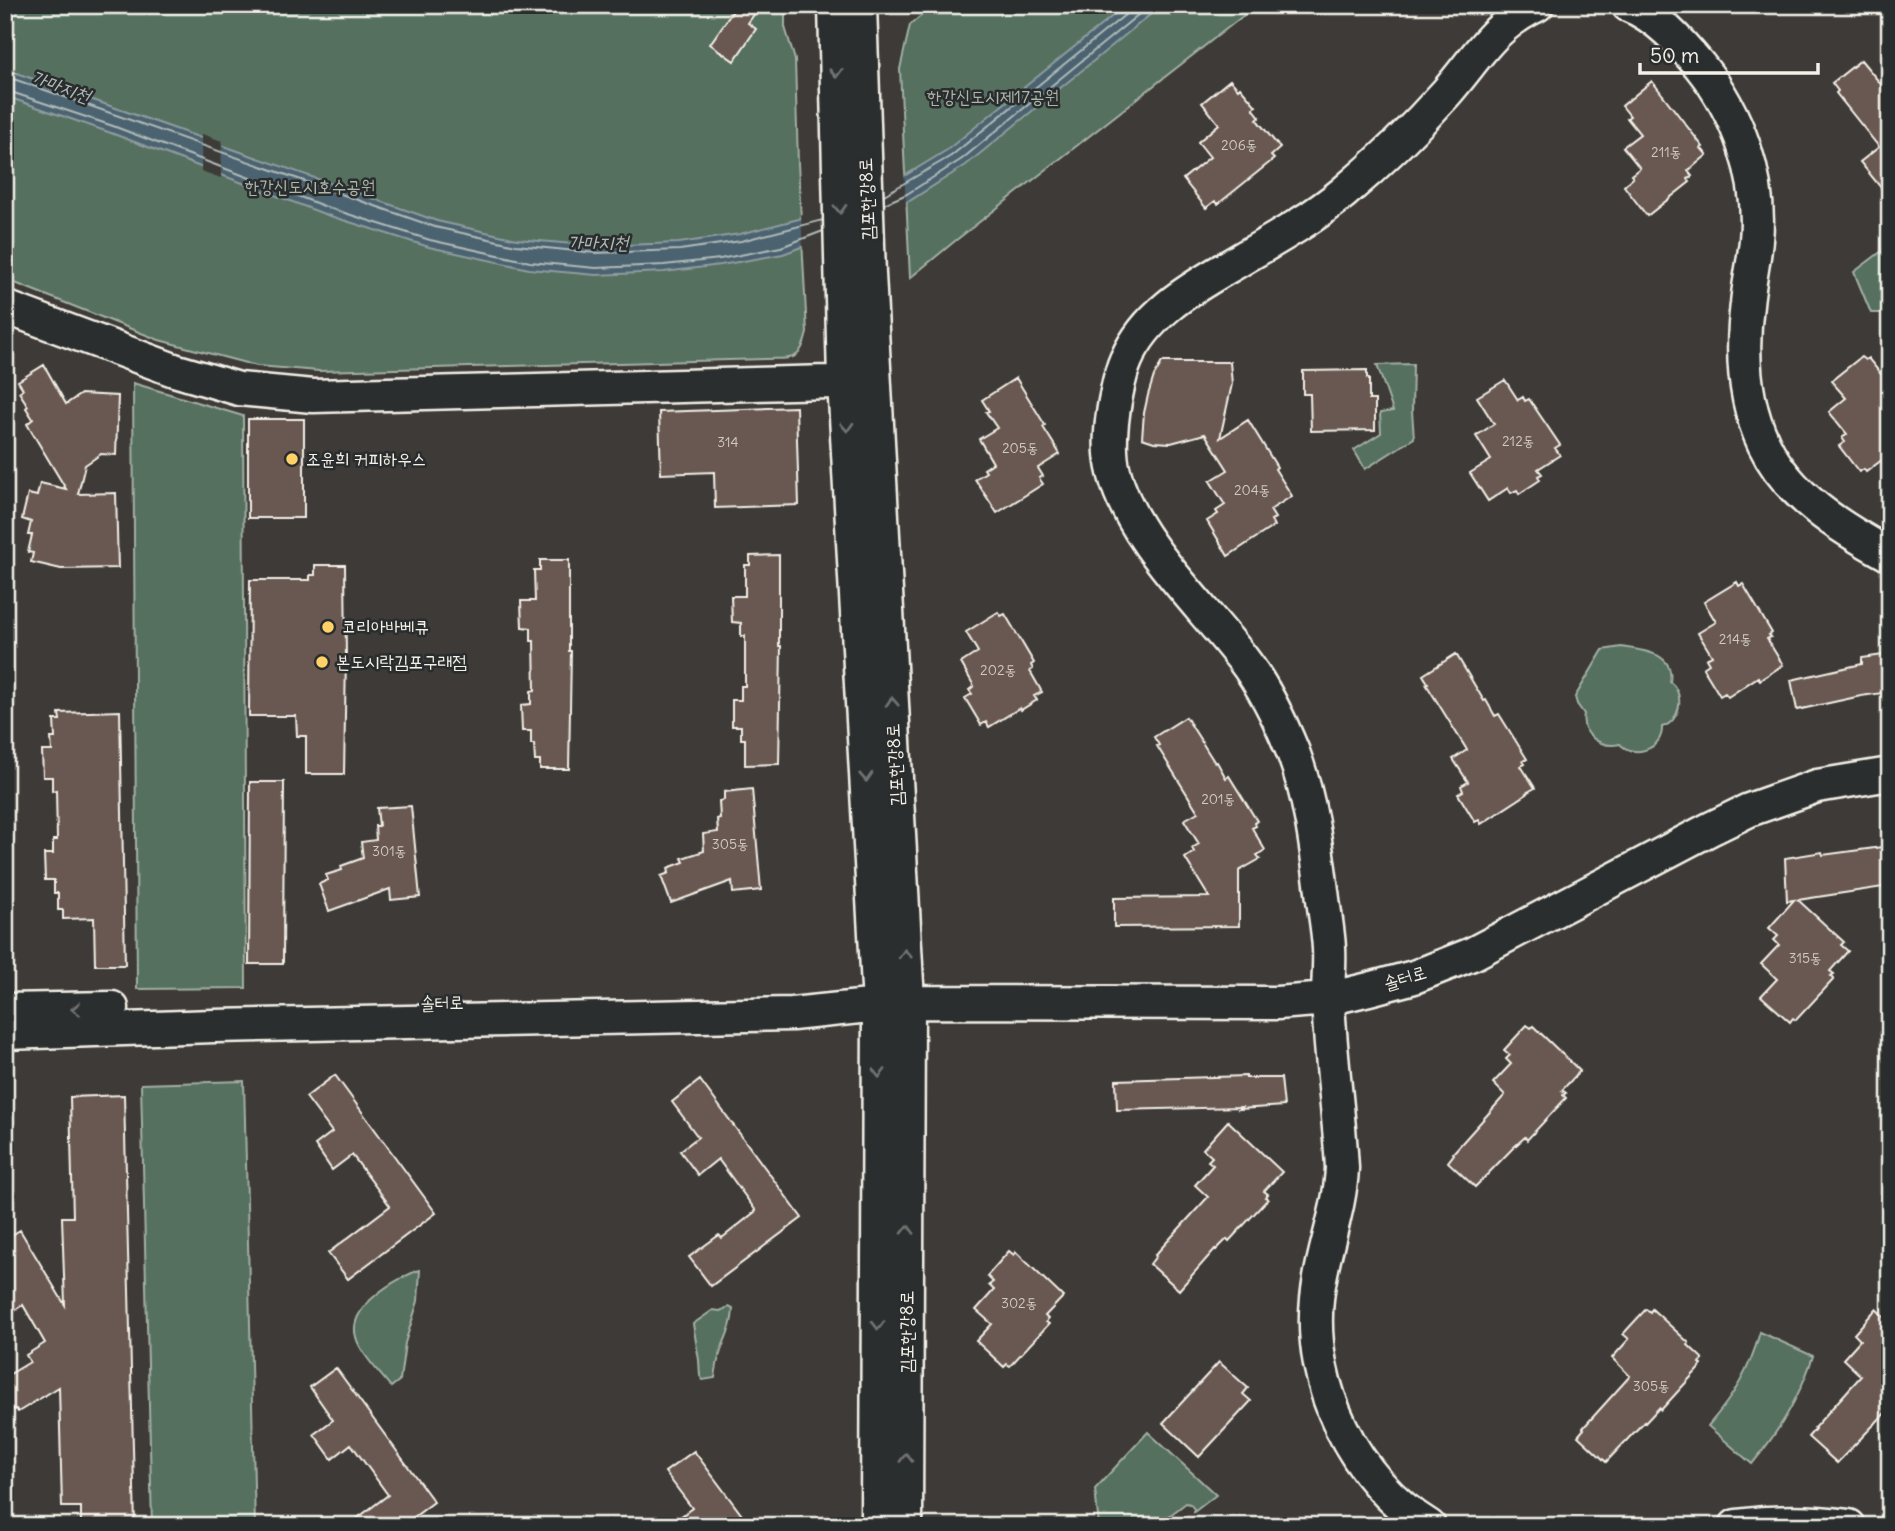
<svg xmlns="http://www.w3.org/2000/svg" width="1895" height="1531" font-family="Delius,'Poor Story',sans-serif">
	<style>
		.green { fill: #546f5e; stroke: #a4b0a3; stroke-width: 2 }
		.water { fill: #4b646f; stroke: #8f9c9f; stroke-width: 2 }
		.pier { fill: #3d3a38 }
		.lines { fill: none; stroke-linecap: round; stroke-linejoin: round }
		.shore { stroke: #b0b9b8; stroke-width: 2 }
		.building { fill: #695951; stroke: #f4f1e8; stroke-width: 2 }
		.minor-casing { stroke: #f4f1e8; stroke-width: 37 }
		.minor { stroke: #2a2d2e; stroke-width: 32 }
		.oneway { stroke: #71726f }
		.poi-dot { fill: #ffd166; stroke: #2a2d2e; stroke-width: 2.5 }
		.labels { text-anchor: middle; stroke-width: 5; stroke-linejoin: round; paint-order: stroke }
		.number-label { font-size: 14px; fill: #d1cbc2 }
		.park-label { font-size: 18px; fill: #acb6aa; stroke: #2a2d2e }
		.street-label { font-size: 18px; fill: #f4f1e8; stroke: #2a2d2e }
		.poi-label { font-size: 18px; fill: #f4f1e8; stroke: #2a2d2e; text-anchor: start }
		.water-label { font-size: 19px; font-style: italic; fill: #b0b9b8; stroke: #2a2d2e }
	</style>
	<rect width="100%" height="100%" fill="#3d3a38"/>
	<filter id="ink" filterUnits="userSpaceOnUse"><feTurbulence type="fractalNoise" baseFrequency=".0143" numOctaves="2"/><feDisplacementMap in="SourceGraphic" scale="14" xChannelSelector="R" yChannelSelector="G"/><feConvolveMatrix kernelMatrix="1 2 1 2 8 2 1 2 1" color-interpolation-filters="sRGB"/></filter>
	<g filter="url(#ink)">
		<path class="green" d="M5 5H785V27L795 60 798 163 807 333C800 362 793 358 766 359L319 371 257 366 159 340 5 279Z
			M934 5H1257L955 241 910 278 900 69 910 25Z
			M1890 245V313H1871L1854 272Z
			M1413 364 1412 411 1414 438 1365 469 1354 450 1381 433 1380 413 1393 411 1377 365Z
			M133 383 243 416 246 988 137 989Z
			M1621 647C1642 650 1675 652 1670 682 1686 694 1680 722 1662 727 1663 749 1634 759 1620 744 1601 749 1580 734 1584 714L1577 704 1575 697 1603 650Z
			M244 1081 255 1526H152L141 1084Z
			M420 1270 418 1301 405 1343 400 1380 391 1387C381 1374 360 1353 356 1337 347 1307 396 1278 420 1270Z
			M729 1307 733 1309C732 1330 725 1336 720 1354 717 1362 716 1370 715 1378L703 1380 700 1376 699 1360 693 1324 713 1310 720 1311Z
			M1760 1332 1813 1356C1800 1396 1779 1432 1752 1464L1708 1426C1734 1395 1749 1372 1760 1332Z
			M1148 1432 1216 1495 1194 1512V1509L1190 1504 1186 1503 1156 1526H1099L1095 1489Z"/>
		<path class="water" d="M1126 5H1162L966 165 911 200 833 235 783 254 721 265 664 272 596 275 529 269 429 247 327 215 111 133 5 96V69L437 221 517 239 596 246 679 243 740 234 818 214 886 187 947 150Z"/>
		<path class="pier" d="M202 134 222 141 221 178 201 171Z
			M904 171 906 206 803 250 801 215 817 211 884 183Z"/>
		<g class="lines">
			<path class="shore" d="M5 76 435 227 516 245 596 253 680 250 741 241 823 220
				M5 90 113 126 329 208 430 240 530 262 596 268 664 265 720 259 781 247 823 231
				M884 195 951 156 1126 14 1130 5
				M884 204 907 194 962 159 1150 5"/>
		</g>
		<path class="building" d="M737 5H745L755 13 748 23 756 29 734 61 710 44Z
			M1861 60 1890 95V199L1860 162 1879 147 1836 93 1838 91 1832 83Z
			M1230 80 1238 89 1240 87 1256 106 1253 108 1260 117 1257 120 1280 148 1271 156 1274 159 1218 204 1215 201 1206 208 1183 179 1210 157 1198 142 1219 124 1202 103Z
			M1652 81 1703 147 1701 148 1707 155 1688 171 1692 176 1688 179 1690 182 1647 216 1624 186 1633 178 1631 175 1640 168 1623 147 1640 134 1627 118 1630 116 1622 106Z
			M1861 357 1865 360 1868 358 1890 385V448L1884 452 1887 456 1866 472 1864 469 1859 472 1839 446 1845 442 1842 438 1847 434 1829 412 1846 398 1831 381Z
			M1162 362H1230L1232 384 1220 438 1248 420 1277 467 1275 469 1292 496 1270 510 1275 518 1271 520 1274 526 1228 556 1207 521 1218 514 1216 511 1225 505 1210 481 1228 470 1205 434 1171 443 1154 442 1142 438 1144 413 1148 395 1154 376Z
			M44 365 66 404 81 394 118 396 116 455 101 454 85 465 78 494 116 493 118 568 61 569 31 562 33 553 28 552 32 535H28L31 522 22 519 28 494 37 496 40 483 66 489 27 424 33 419 26 408 28 406 19 392 23 389 18 381Z
			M1367 370V378H1369V400H1375V430L1311 431 1310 394H1303V371Z
			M1016 378 1045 425 1043 427 1060 454 1038 468 1043 476 1039 478 1043 484 997 513 975 479 986 472 984 469 993 463 979 439 997 428 986 412 989 411 982 400Z
			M1505 380 1518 400 1523 397 1525 401 1529 399 1560 445 1555 448 1560 455 1538 469 1542 474 1538 476 1540 480 1519 494 1517 490 1511 493 1508 488 1488 501 1470 473 1491 460 1476 436 1494 424 1477 397Z
			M796 407 799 505 715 508 714 472 661 474 659 412Z
			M248 419H304V518H248Z
			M779 555V646H781L779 764 745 765V739H741V726H732V700H741V686H745V636H741V623L732 622 731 596H745V565H750V556Z
			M540 560H569V651H571L569 769H540V761H535L534 744H531V731H522L521 705 531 704V691L535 690 534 641H531V628L522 627 521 601H535L534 570H540Z
			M315 565H345L346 656 344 774H306V736H297L296 716H249L250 580H310V575H315Z
			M1737 582 1739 586 1743 584 1772 633 1769 635 1771 637 1767 639 1783 665 1760 680 1758 677 1728 697 1725 693 1720 696 1703 668 1709 664 1706 659 1712 656 1698 633 1716 622 1704 602Z
			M998 612 1001 616 1005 614 1034 663 1031 665 1033 669 1030 671 1042 692 1034 696 1037 700 1021 710 1020 708 989 727 986 722 981 725 965 698 972 694 969 690 974 686 961 663 978 652 966 632Z
			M1456 654 1484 701 1486 700 1495 716 1499 714 1527 759 1523 761 1525 764 1521 766 1535 788 1526 793 1527 794 1481 824 1479 820 1475 822 1458 794 1463 791 1461 786 1468 782 1453 759 1467 750 1426 684 1428 683 1423 675Z
			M1890 654V692L1861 696 1797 710 1791 680 1862 664V658Z
			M120 711 125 965H95L94 918 63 919V910H58V893H54V880H45L44 854H53V840H57L56 790 52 791V777H43L42 751H52L51 738H55L54 720H60L59 713Z
			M1186 717 1215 763 1217 762 1226 778 1229 776 1257 821 1254 823 1256 826 1252 828 1265 850 1257 855 1260 859 1239 871V926L1114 927V898L1209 897 1185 858 1194 852 1192 848 1199 844 1184 820 1198 812 1157 746 1159 745 1154 737Z
			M250 782H284L283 964H249Z
			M752 789 761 890 733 893 732 881 671 903 661 876 669 873 668 868 684 862 682 858 704 851 703 834 718 832 717 819 720 818 719 801 724 800V792Z
			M411 806 420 897 391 900 390 889 329 911 319 884 328 880 326 875 342 870 341 866 363 858 361 842 376 840 375 826H379L377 808Z
			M1890 846V886L1798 900 1844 942 1841 945 1848 951 1830 971 1834 974 1831 976 1834 979 1796 1020 1793 1018 1790 1022 1761 996 1777 979 1761 964 1779 945 1774 940 1778 936 1769 928 1794 900 1787 901 1785 858 1822 852 1823 855Z
			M1527 1025 1531 1028 1533 1026 1580 1071 1562 1090 1566 1093 1563 1095 1566 1098 1527 1140 1525 1137 1513 1148 1475 1187 1448 1162 1454 1154 1453 1153 1505 1095 1493 1083 1511 1064 1506 1059 1510 1055 1504 1050Z
			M335 1075 436 1213 348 1279 328 1253 390 1206 352 1155 332 1170 315 1145 332 1132 306 1097Z
			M1246 1076V1078H1281L1284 1106 1239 1109 1241 1107 1117 1110 1116 1080Z
			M700 1080 802 1218 711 1286 689 1257 719 1235 722 1238 756 1211 718 1159 698 1175 680 1151 698 1137 672 1102Z
			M124 1095 135 1526H81V1507H62L59 1387 18 1412 16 1409 13 1410 5 1398V1377L30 1362 26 1355 45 1343 23 1305 5 1316V1239L20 1230 65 1305 62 1217H73L70 1097Z
			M1228 1121 1282 1172 1264 1191 1268 1194 1265 1197 1268 1199 1229 1241 1227 1239 1216 1250 1215 1249 1179 1290 1150 1264 1156 1256 1155 1255 1208 1197 1195 1185 1213 1165 1208 1161 1212 1157 1203 1149Z
			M1009 1251 1014 1255 1016 1252 1063 1297 1045 1316 1048 1319 1046 1322 1049 1324 1010 1366 1007 1364 1004 1367 976 1341 992 1324 976 1310 994 1290 989 1285 993 1282 987 1276Z
			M1646 1309 1650 1312 1652 1309 1689 1343 1688 1345 1703 1359 1700 1363 1702 1365 1661 1410 1659 1408 1645 1423 1644 1422 1606 1462 1578 1436 1584 1429 1583 1428 1630 1376 1612 1358 1629 1339 1623 1334Z
			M1876 1309 1890 1322V1408L1837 1463 1808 1437 1815 1429 1814 1428 1861 1376 1843 1359 1860 1340 1854 1334Z
			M1219 1362 1248 1388 1243 1394 1251 1401 1199 1457 1163 1423Z
			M336 1368 434 1502 402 1526H347L388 1495 351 1444 332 1459 314 1434 333 1420 310 1387Z
			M694 1451 750 1526H668L692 1508 665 1472Z"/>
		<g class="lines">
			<g class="minor-casing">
				<path id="minor" d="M835 5 844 381 879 1005 877 1526
					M860 5 869 274 908 1002 906 1526
					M1628 5C1658 17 1680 42 1700 66 1738 113 1762 180 1756 240 1754 262 1749 282 1747 304 1741 352 1743 400 1764 444 1789 497 1841 528 1890 555
					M5 307 174 370 239 389 313 396 866 381
					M5 1010 112 1008
					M5 1033 214 1026 792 1014 908 1002 1277 1003 1328 999 1369 989 1414 977 1472 954 1710 829 1749 810 1817 786 1890 774
					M1429 1526C1354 1481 1308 1385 1317 1299 1321 1254 1340 1213 1342 1168 1339 1111 1330 1055 1328 998 1328 981 1330 964 1329 948 1328 929 1324 910 1322 891 1316 844 1310 797 1293 752 1280 720 1263 685 1242 658 1200 603 1131 540 1114 472 1108 449 1111 424 1115 401 1118 387 1120 373 1126 360 1149 307 1202 283 1248 255 1281 236 1314 217 1343 193 1380 162 1414 129 1446 93 1477 58 1491 27 1537 5
					M1736 1526C1774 1521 1811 1521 1849 1526"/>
			</g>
			<use href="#minor" class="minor"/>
		</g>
		<defs><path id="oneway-chevron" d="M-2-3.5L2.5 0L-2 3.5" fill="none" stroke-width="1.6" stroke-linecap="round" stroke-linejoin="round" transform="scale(1.75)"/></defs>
		<g class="oneway">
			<use href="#oneway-chevron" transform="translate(836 73) rotate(89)"/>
			<use href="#oneway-chevron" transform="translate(840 209) rotate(88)"/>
			<use href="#oneway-chevron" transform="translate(847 427) rotate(87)"/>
			<use href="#oneway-chevron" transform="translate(892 702) rotate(-93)"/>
			<use href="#oneway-chevron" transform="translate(866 777) rotate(87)"/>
			<use href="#oneway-chevron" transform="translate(905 954) rotate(-93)"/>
			<use href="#oneway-chevron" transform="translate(76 1009) rotate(179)"/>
			<use href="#oneway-chevron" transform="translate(879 1073) rotate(90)"/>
			<use href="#oneway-chevron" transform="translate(908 1230) rotate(-90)"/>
			<use href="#oneway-chevron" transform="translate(878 1325) rotate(90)"/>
			<use href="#oneway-chevron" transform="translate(906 1458) rotate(-90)"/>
		</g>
	</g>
	<g class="poi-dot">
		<circle cx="292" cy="459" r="7"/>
		<circle cx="328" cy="627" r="7"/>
		<circle cx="322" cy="662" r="7"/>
	</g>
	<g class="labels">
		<g class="number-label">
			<text x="1239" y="150">206동</text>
			<text x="1666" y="157">211동</text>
			<text x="1518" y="446">212동</text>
			<text x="728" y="447">314</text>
			<text x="1020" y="453">205동</text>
			<text x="1252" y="495">204동</text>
			<text x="1735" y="644">214동</text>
			<text x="998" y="675">202동</text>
			<text x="1218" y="804">201동</text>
			<text x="730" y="849">305동</text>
			<text x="389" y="856">301동</text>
			<text x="1805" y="963">315동</text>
			<text x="1019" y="1308">302동</text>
			<text x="1651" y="1391">305동</text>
		</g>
		<g class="park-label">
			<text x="993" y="103">한강신도시제17공원</text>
			<text x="310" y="193">한강신도시호수공원</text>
		</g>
		<g class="street-label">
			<text transform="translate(867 199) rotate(-92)" y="6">김포한강8로</text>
			<text transform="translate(895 765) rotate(-93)" y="6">김포한강8로</text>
			<text transform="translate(1405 978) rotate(-17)" y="6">솔터로</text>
			<text transform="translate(442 1003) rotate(-1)" y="6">솔터로</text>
			<text transform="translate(907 1332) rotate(-90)" y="6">김포한강8로</text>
		</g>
		<g class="poi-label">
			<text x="306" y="465">조윤희 커피하우스</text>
			<text x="342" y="633">코리아바베큐</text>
			<text x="336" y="668">본도시락김포구래점</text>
		</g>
		<g class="water-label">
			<text transform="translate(61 86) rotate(20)" y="7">가마지천</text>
			<text x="598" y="249">가마지천</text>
		</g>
	</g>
	<rect width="1895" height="1531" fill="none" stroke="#2a2d2e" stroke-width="28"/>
	<rect x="14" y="14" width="1867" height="1503" fill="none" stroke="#f4f1e8" stroke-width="2.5" filter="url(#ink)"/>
	<path d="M1640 63v10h178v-10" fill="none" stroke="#f4f1e8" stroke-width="3.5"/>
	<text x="1650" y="63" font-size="21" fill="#f4f1e8" stroke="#2a2d2e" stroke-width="5" paint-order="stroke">50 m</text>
</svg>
